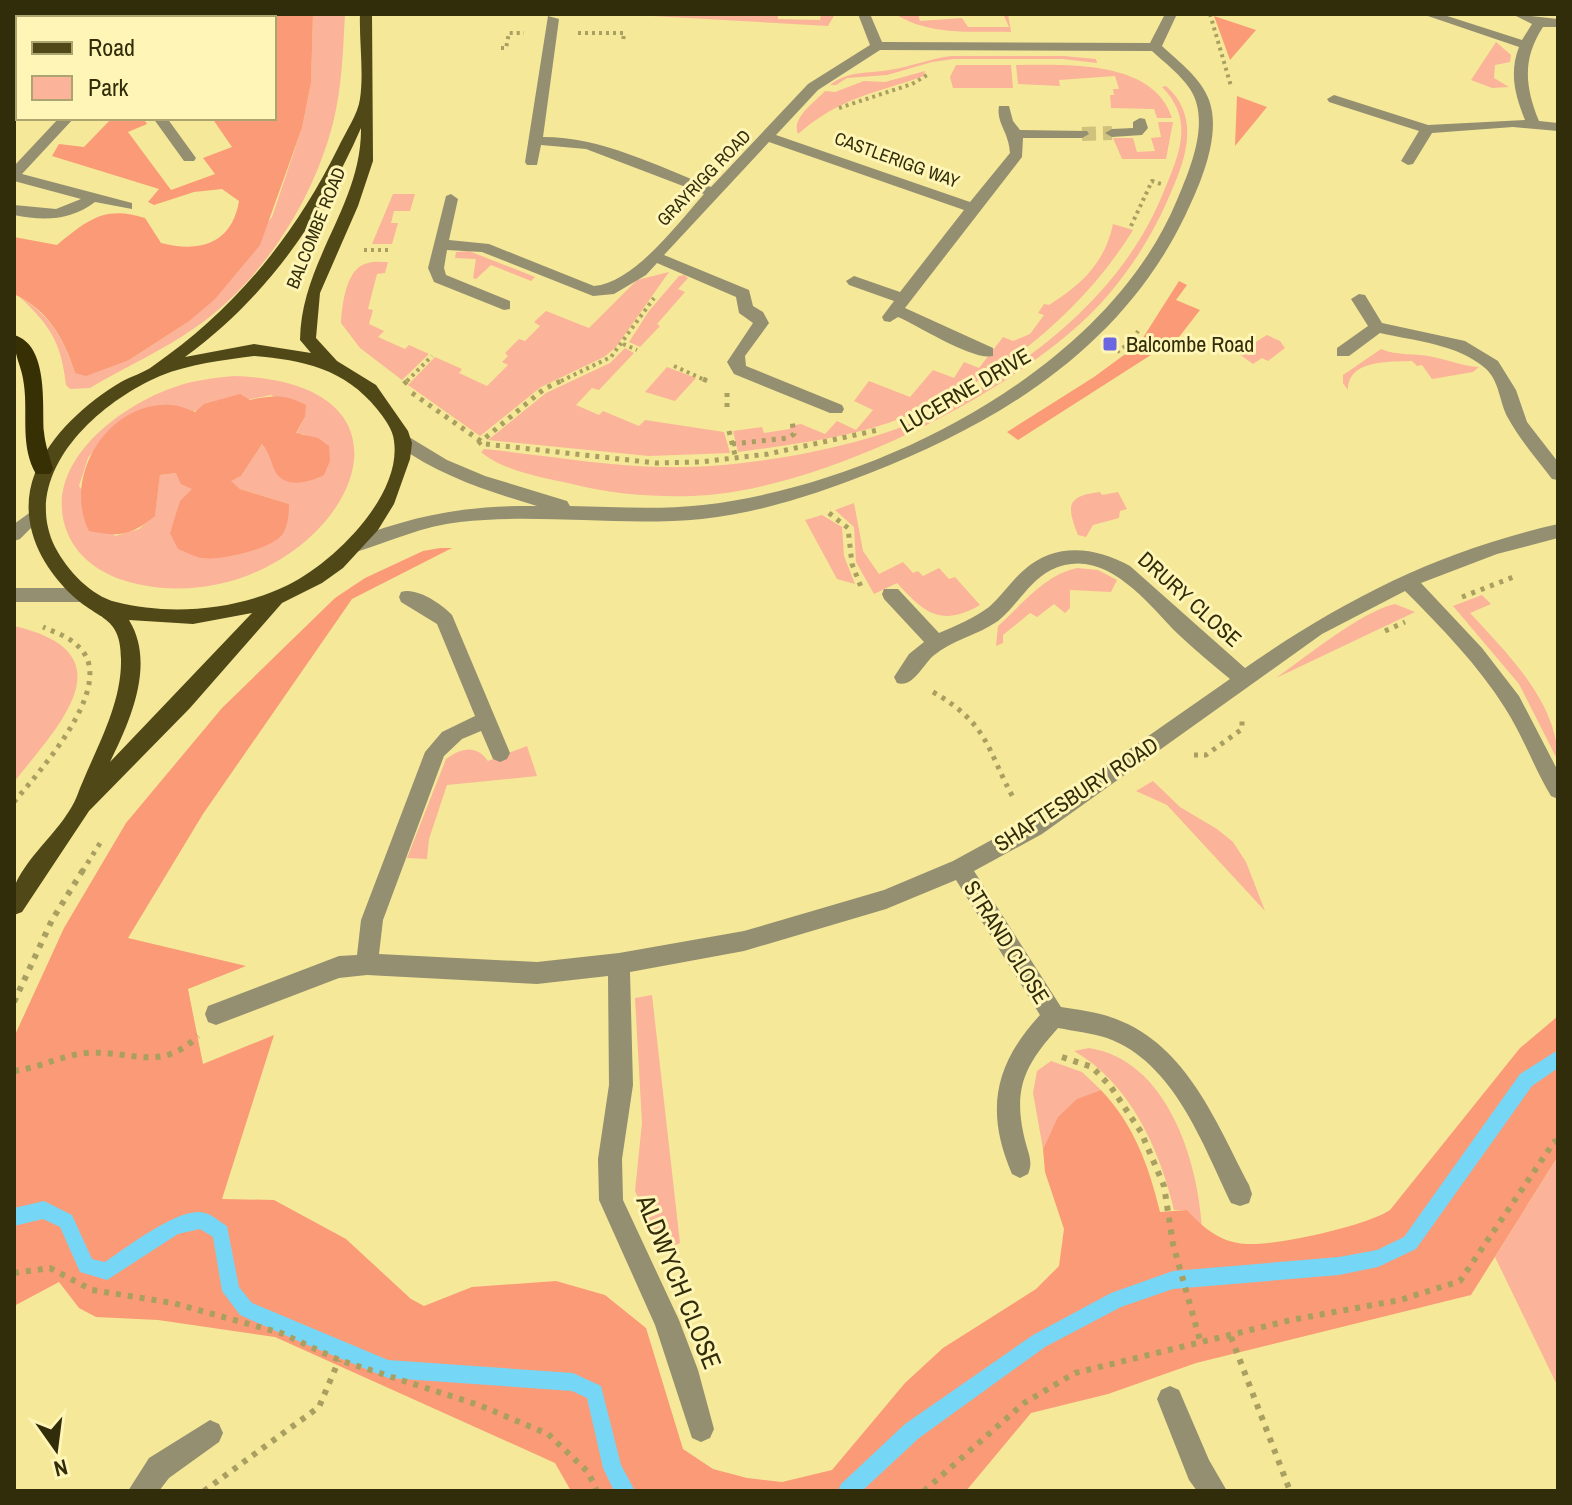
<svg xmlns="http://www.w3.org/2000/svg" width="1572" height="1505" font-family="'Archivo Narrow',sans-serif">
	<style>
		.green { fill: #fbb39a; fill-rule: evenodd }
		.forest { fill: #fb9a77 }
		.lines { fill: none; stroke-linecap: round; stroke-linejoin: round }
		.stream { fill: #75d7f5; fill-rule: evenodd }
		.minor-tunnel { stroke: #cec27c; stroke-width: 14; stroke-dasharray: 14 7; stroke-linecap: butt }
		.path-far2 { stroke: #a99f61; stroke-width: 4; stroke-dasharray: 3 4; stroke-linecap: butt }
		.path-far1 { stroke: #a99f61; stroke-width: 5; stroke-dasharray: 4 6; stroke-linecap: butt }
		.path { stroke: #a99f61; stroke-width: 6; stroke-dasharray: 5 7; stroke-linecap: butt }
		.minor { fill: #948f70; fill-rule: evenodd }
		.major { fill: #504817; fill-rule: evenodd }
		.highway { fill: #373004; fill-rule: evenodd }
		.poi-dot { fill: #6a67e1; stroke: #fff5b6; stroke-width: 3 }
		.labels { text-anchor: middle; stroke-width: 6; stroke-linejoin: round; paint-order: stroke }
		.far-street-label { font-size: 18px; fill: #312c0a; stroke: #fff5b6 }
		.poi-label { font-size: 22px; fill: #312c0a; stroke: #fff5b6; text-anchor: start }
		.street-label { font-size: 22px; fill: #312c0a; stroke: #fff5b6 }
		.near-street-label { font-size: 26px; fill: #312c0a; stroke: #fff5b6 }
	</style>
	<rect width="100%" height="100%" fill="#f5e899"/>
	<path class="green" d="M313 14H345C343 50 342 88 333 123 313 201 262 281 196 327 162 351 125 367 90 388L70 389 66 385C61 341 50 326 19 296 51 317 63 337 75 373L129 360 188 322 272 217 302 128 311 83Z
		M617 14 778 15V19L820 20 821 14H835L828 26Z
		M895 14H918L920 21 962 18 968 27H1009L1003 14H1008L1011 32C971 31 930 36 895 14Z
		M1496 42 1511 55 1510 62 1495 65 1494 78 1509 87 1492 88 1471 80Z
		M951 56H1064L1096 59 1097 63 1063 59H954L932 62 887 75 847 78 836 85H830C849 70 867 74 889 70 910 67 929 59 951 56Z
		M956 65H1011L1013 88H953L950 77Z
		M1016 65C1065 65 1153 59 1172 118H1157L1154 109 1111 108 1110 95H1114L1113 89H1119L1115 76 1059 80 1060 86 1018 84Z
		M925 71 924 76C873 94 841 97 798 134 791 118 814 103 825 91L835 92 864 81 885 82Z
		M1166 86C1197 113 1189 150 1174 185 1158 225 1137 261 1109 294 1029 389 817 493 692 496 653 497 610 494 572 484 544 478 503 471 481 452L484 449C544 455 605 466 665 467 742 469 863 448 932 414 1025 369 1120 296 1161 198 1177 159 1197 122 1162 87Z
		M1158 122H1173L1166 159H1122L1113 138H1133L1137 152 1155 151 1151 138 1161 137Z
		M393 194H415L410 211H394L391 223H398L392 244H372Z
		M1113 224 1133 230C1079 318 986 390 888 423 840 439 788 445 738 452L733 431 762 427 764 433 790 429V426L801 424 825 434 837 421 856 430 873 410 854 401 869 381 910 397 933 370 954 378 964 362 979 368 1003 337 1013 341 1030 334 1044 315 1038 313 1044 304 1049 305C1081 285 1105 263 1113 224Z
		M469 251 535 277 531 281 491 265 476 279 473 278 476 259 455 258 456 252Z
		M388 262 385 273 377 274 368 309 373 310 369 324 384 331 378 337 405 349 409 345 429 354 402 380 360 348 341 323C342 305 346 267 368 263 374 261 382 262 388 262Z
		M669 272 616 347 604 357 541 387 480 436 408 385 435 357 462 369 459 373 487 386 508 365 502 362 508 356 505 353 519 339 525 341 540 326 534 322 546 311 589 328 637 280Z
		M684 275 688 278 678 289 685 292 657 324 660 326 640 347 629 342 649 311 679 276Z
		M1267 335 1280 341 1285 348 1268 361 1262 358 1253 364 1238 353Z
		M625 348 634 353 599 390 592 388 576 405 599 415 603 411 639 426 645 420 724 432 730 453 649 456 488 440 546 393 610 363Z
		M1381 349C1397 356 1416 353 1433 357 1449 360 1462 366 1479 367L1473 372 1432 379 1422 365 1417 366 1412 361C1390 362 1348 359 1348 390L1343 383V375Z
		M667 367 696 378 675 401 645 392Z
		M234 376C469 384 318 624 137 584 105 577 75 559 65 526 45 461 121 405 175 387 194 380 214 378 234 376ZM271 395 305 417 296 434H305L273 458 262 444 241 476 230 481 240 489 289 504 170 532 193 489 176 473 160 475 155 515 139 529 115 536 79 486 88 458 112 428Z
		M1100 492 1102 495 1118 492 1127 509 1120 511 1119 518 1093 525 1086 537 1078 535C1066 505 1067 496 1100 492Z
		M854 503 863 551 879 574 903 562 913 573 918 571 923 576 939 568 949 579 955 577 980 605C940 628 924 612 897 583L874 594 856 562 854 527 835 510Z
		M822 515 842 527 844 556 855 584 837 579 805 520Z
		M1077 568 1098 570 1117 580 1111 592 1070 590V608L1065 613 1054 604 1037 617 1030 613 1003 635V643L996 646 998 626C1022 605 1044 575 1077 568Z
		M1482 595 1491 604 1470 613C1507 653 1558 703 1558 761L1519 684 1453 606Z
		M1395 604 1415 612 1276 678C1306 657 1362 611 1395 604Z
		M14 626C131 653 59 725 14 782Z
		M527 746 537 776 447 785 429 839 427 859 407 858 446 759C461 748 476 744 488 761Z
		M1153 781 1180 807 1217 829 1233 842 1246 862 1265 911 1167 805 1136 791Z
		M652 995 680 1243 662 1251 635 1191 642 1123 635 998Z
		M1089 1048C1167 1060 1198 1160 1202 1228L1187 1210H1174C1160 1150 1130 1083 1074 1051Z
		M1051 1061 1082 1072 1101 1090C1066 1103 1059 1115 1043 1149L1033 1093 1037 1071Z
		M1558 1156V1387L1495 1257Z"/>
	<path class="forest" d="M272 14H313L311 83 302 128 260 245 215 299 188 322 129 360 86 376 75 373C64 338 48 310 14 294V237L57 245C87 220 105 205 145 218L161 243C199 253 232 244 239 201L222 189 194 192 154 205 148 202 159 189 52 156 59 144 84 147 112 118H143L147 124 128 132 171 190 215 174 203 158 232 147 212 118H274Z
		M1214 16 1256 30 1230 60Z
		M1237 96 1267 107 1235 146Z
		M1179 281 1187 285 1176 300 1200 310 1179 337 1018 440 1007 432 1094 377 1139 344Z
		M240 394 250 400C272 395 286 394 306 405L305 417 296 433 318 438 329 446 330 461 324 475C310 482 287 489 276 473 271 464 271 455 262 444L241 476 231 481 240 489 289 504C289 513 288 527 282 535 270 549 221 561 202 558 195 557 186 552 178 549L170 533 180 501 192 489 181 484 176 473 160 475 155 516C131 536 119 537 89 531 62 477 108 401 171 405 179 405 187 409 195 412L204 404Z
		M440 548H452L352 599 203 814 128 938 246 966 188 989 203 1064 274 1035 222 1199 274 1200 346 1239 411 1299 424 1306 472 1287 556 1281 605 1295 646 1328 683 1449 713 1469 747 1478 782 1482 832 1470 905 1383 943 1348 1036 1289 1059 1266 1064 1229 1045 1172 1043 1149 1058 1117 1077 1099 1101 1090C1134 1125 1149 1166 1160 1212L1187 1210C1200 1225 1218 1240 1238 1243 1266 1249 1367 1226 1390 1210L1520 1048 1558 1016V1156L1471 1295 1196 1363 1108 1394 1031 1413 966 1491H571L555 1463 275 1337 158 1320 96 1317 79 1308 59 1282 14 1306V1037L64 928 126 823 222 708 335 598 365 578 423 551Z"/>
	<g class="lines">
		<path class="stream" d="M1558 1050V1068L1532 1086 1416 1249 1378 1267 1339 1275 1173 1289 1121 1307 1045 1347 919 1438 862 1491H838L841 1484 905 1424 1033 1335 1111 1293 1173 1271 1339 1257 1377 1250 1404 1237 1520 1074Z
			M44 1201 72 1215 92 1259 105 1262C126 1248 181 1205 205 1213 213 1215 220 1222 227 1226L239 1287 252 1303 388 1360 573 1373 601 1386 621 1465 635 1491H614L603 1468 587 1398 572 1391 388 1378 305 1344 240 1315 222 1291 213 1237 200 1229 178 1234 107 1280 80 1272 60 1227 43 1219 14 1226V1208Z"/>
		<path class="minor-tunnel" d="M1082 134 1112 133"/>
		<path class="path-far2" d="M1210 14 1231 86
			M578 33H624L623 42
			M501 48H506L509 33H524
			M839 108 912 84 929 74
			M1131 226 1152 181 1161 184
			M364 250H391
			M623 344 637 350
			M1117 352 1131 342 1138 331
			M674 366 707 381
			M407 381 432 356
			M561 381 611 357 654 298"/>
		<path class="path-far1" d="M703 379 710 382
			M404 384 409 379
			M412 393 485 444 656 463 700 462 768 454 878 430
			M727 393V408
			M729 431 736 459
			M478 444 544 389 565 379
			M732 444 788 438 794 434 792 421
			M829 513 848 528 852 564 861 587
			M1462 597 1516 576
			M1385 631 1405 622
			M933 692C990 725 986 749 1015 801
			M1194 755H1206L1242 729V719
			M14 802C38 773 111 693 84 653 73 638 59 634 43 627
			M82 872 102 840"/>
		<path class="path" d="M14 1002 52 920 83 870
			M1062 1057 1092 1067 1111 1087 1141 1132 1164 1186 1173 1244 1201 1344
			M14 1071C39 1068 62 1055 87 1053 132 1050 160 1073 198 1036
			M14 1273 50 1268 92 1290 173 1303 281 1333 339 1360 479 1405 548 1434 588 1472 597 1491
			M1231 1337 1290 1491
			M204 1491 319 1407 339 1360
			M924 1491 1024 1403 1075 1373 1291 1320 1400 1300 1460 1281 1554 1142 1558 1141"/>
		<path class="minor" d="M141 14H153L151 18H139Z
			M228 14H240L239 18H227Z
			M858 14H870L882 42 1150 43 1165 14H1177L1162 46C1179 62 1201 78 1209 100 1222 135 1200 185 1185 216 1122 347 1001 422 870 473 817 494 759 513 702 519 621 527 540 513 460 522 423 526 391 541 356 552L350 550 347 545 350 540C415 515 467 505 537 506 487 491 440 476 397 445L395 441 397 437H409L447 460 485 476 567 501 570 506C614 507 659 510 703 505 878 485 1107 370 1177 200 1190 169 1211 121 1190 89 1180 74 1165 63 1152 51L880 50 818 90 776 135 970 202 1010 153C1009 132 996 123 999 106H1009L1013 121 1020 130 1087 131 1089 134 1082 138H1023L1022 157 905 308 993 348V356C973 361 919 326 898 317L890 322 884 321 882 317 894 301 849 285 846 281 854 276 900 292 964 210 769 142 664 255 749 290 753 306 763 312 769 323 745 356 746 366 842 405 844 409 842 413H830L734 374 727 362 753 323 739 313 736 297 657 263 646 275 614 294 593 296 482 252 447 250 444 268 446 275 510 301V309L504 310 434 282 428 268 446 196 451 194 458 199 449 240 489 244 594 286C634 283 678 223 704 194L586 149 541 145 537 165H527L525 162 548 16 559 19 543 137C602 137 657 166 711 187L808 84 870 45Z
			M1422 14H1441L1522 40 1532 24 1512 14 1558 19V27H1543C1522 59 1525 87 1539 121L1558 123V131L1513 127 1432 133 1413 164 1408 165 1401 161 1419 131 1329 102 1327 99 1334 95 1428 125 1525 120C1515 95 1509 73 1519 47Z
			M18 69V77L14 78V70Z
			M59 118H74L22 174 132 203V209L95 202C70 221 43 221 14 215V205L56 209 81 199 14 181V166Z
			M153 118H167L196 158 194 161H184Z
			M1140 118 1145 119 1148 128 1142 135 1112 137 1105 133 1112 129 1133 128V122Z
			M1359 294 1365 295 1382 323 1465 341 1498 361 1516 390 1527 422 1558 462V480L1552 479C1537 459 1520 440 1508 418 1499 402 1500 381 1485 368 1457 344 1415 341 1380 333L1349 356H1337V348L1368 326 1351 299Z
			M32 511 38 513 41 518 20 539 14 541V524Z
			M1558 524V538L1497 554 1421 583 1482 648 1519 696 1558 771V799L1551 796C1534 768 1523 736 1505 708 1478 665 1441 627 1405 591L1322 634 1042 834 974 871 1061 1007C1079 1010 1098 1012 1116 1019 1187 1046 1216 1122 1249 1185L1252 1194 1249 1203 1240 1206 1231 1203C1203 1145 1174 1062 1107 1038 1091 1033 1074 1031 1058 1028 1023 1067 1012 1091 1026 1144 1029 1155 1033 1163 1028 1174L1020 1178 1012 1174C985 1111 994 1065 1040 1015L956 880 886 909 744 951 630 972 633 1085 622 1159 623 1200 679 1320 698 1370 714 1429 710 1438 701 1442 692 1438 655 1325 599 1200 598 1159 609 1085 608 976 537 984 367 975 339 978 216 1025 208 1022 205 1014 208 1006 216 1003 339 956 357 955 361 920 425 752 442 732 475 716 437 624 401 602 399 597 401 592C417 587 441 604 452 615L510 753 507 759 500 762 493 759 481 731 462 739 444 756 383 920 379 954 537 962 619 953 744 931 884 890 953 861 1028 820 1230 679C1212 664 1195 650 1178 634 1146 602 1104 544 1051 570 1029 581 1017 606 998 621 978 635 952 640 933 656 922 666 913 688 897 683L894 677 909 654 924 642 884 599 882 594 884 589H898L939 633C956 626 974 618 989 607 1002 596 1011 581 1024 570 1056 542 1095 547 1130 566L1245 668C1344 599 1439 551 1558 524Z
			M14 588H80L89 595 80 602H14Z
			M1170 1386 1179 1390 1209 1460 1227 1491H1197L1189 1480 1157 1399 1161 1390Z
			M210 1420 219 1424 223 1433 219 1442 169 1478 159 1491H128L149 1458Z"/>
		<path class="major" d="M360 14H372L373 161 358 206 320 293 316 338 337 361 376 385 408 431 412 443 410 459 394 504 378 530 343 568 322 583 282 603 190 708 89 811 22 912 14 915C14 906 12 893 15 885 29 853 64 828 77 796 93 753 122 707 121 659 121 616 99 620 74 597 39 565 17 519 35 473 51 434 86 403 121 382 131 376 144 373 153 366 234 310 294 237 338 148 345 133 358 114 360 99 364 72 359 41 360 14ZM361 128C362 205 301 261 300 340L311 353 254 344 185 357C266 298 321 219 361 128ZM254 356C303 360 345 369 377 409 384 418 393 429 394 441 402 496 333 563 288 585 237 610 171 616 116 602 91 596 67 570 55 547 19 474 97 403 160 376 189 364 223 360 254 356ZM252 613 110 762C130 721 156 664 129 620L193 624Z"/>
		<path class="highway" d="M14 335C49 345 42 405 44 432 45 445 50 457 53 469L50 474H36C20 446 28 416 24 385 22 365 14 358 14 335Z"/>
	</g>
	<rect class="poi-dot" x="1102" y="336" width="16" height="16" rx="4"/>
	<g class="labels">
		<g class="far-street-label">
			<text transform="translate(897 160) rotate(20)" y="6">CASTLERIGG WAY</text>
			<text transform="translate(704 178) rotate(-46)" y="6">GRAYRIGG ROAD</text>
			<text transform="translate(316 228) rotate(-68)" y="6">BALCOMBE ROAD</text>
		</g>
		<g class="poi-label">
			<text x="1126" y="352">Balcombe Road</text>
		</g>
		<g class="street-label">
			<text transform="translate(965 390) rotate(-30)" y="8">LUCERNE DRIVE</text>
			<text transform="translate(1190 599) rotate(42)" y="8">DRURY CLOSE</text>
			<text transform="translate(1076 794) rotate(-33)" y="8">SHAFTESBURY ROAD</text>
			<text transform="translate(1007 942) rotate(58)" y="8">STRAND CLOSE</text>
		</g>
		<g class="near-street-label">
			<text transform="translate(679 1282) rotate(68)" y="9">ALDWYCH CLOSE</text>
		</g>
	</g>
	<rect width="1572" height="1505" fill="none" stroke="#312c0a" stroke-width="32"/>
	<rect x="16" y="16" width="260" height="104" fill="#fff5b6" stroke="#ada571" stroke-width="2"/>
	<rect x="32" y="42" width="40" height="12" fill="#504817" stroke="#ada571" stroke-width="2"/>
	<text x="88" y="56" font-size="24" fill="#312c0a">Road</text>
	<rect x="32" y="76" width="40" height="24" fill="#fbb39a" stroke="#ada571" stroke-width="2"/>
	<text x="88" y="96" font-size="24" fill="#312c0a">Park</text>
	<g transform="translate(56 1449) rotate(166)" stroke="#fff5b6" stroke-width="6" paint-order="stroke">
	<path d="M0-6L14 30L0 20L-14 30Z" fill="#312c0a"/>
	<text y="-12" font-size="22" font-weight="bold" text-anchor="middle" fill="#312c0a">N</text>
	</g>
</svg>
